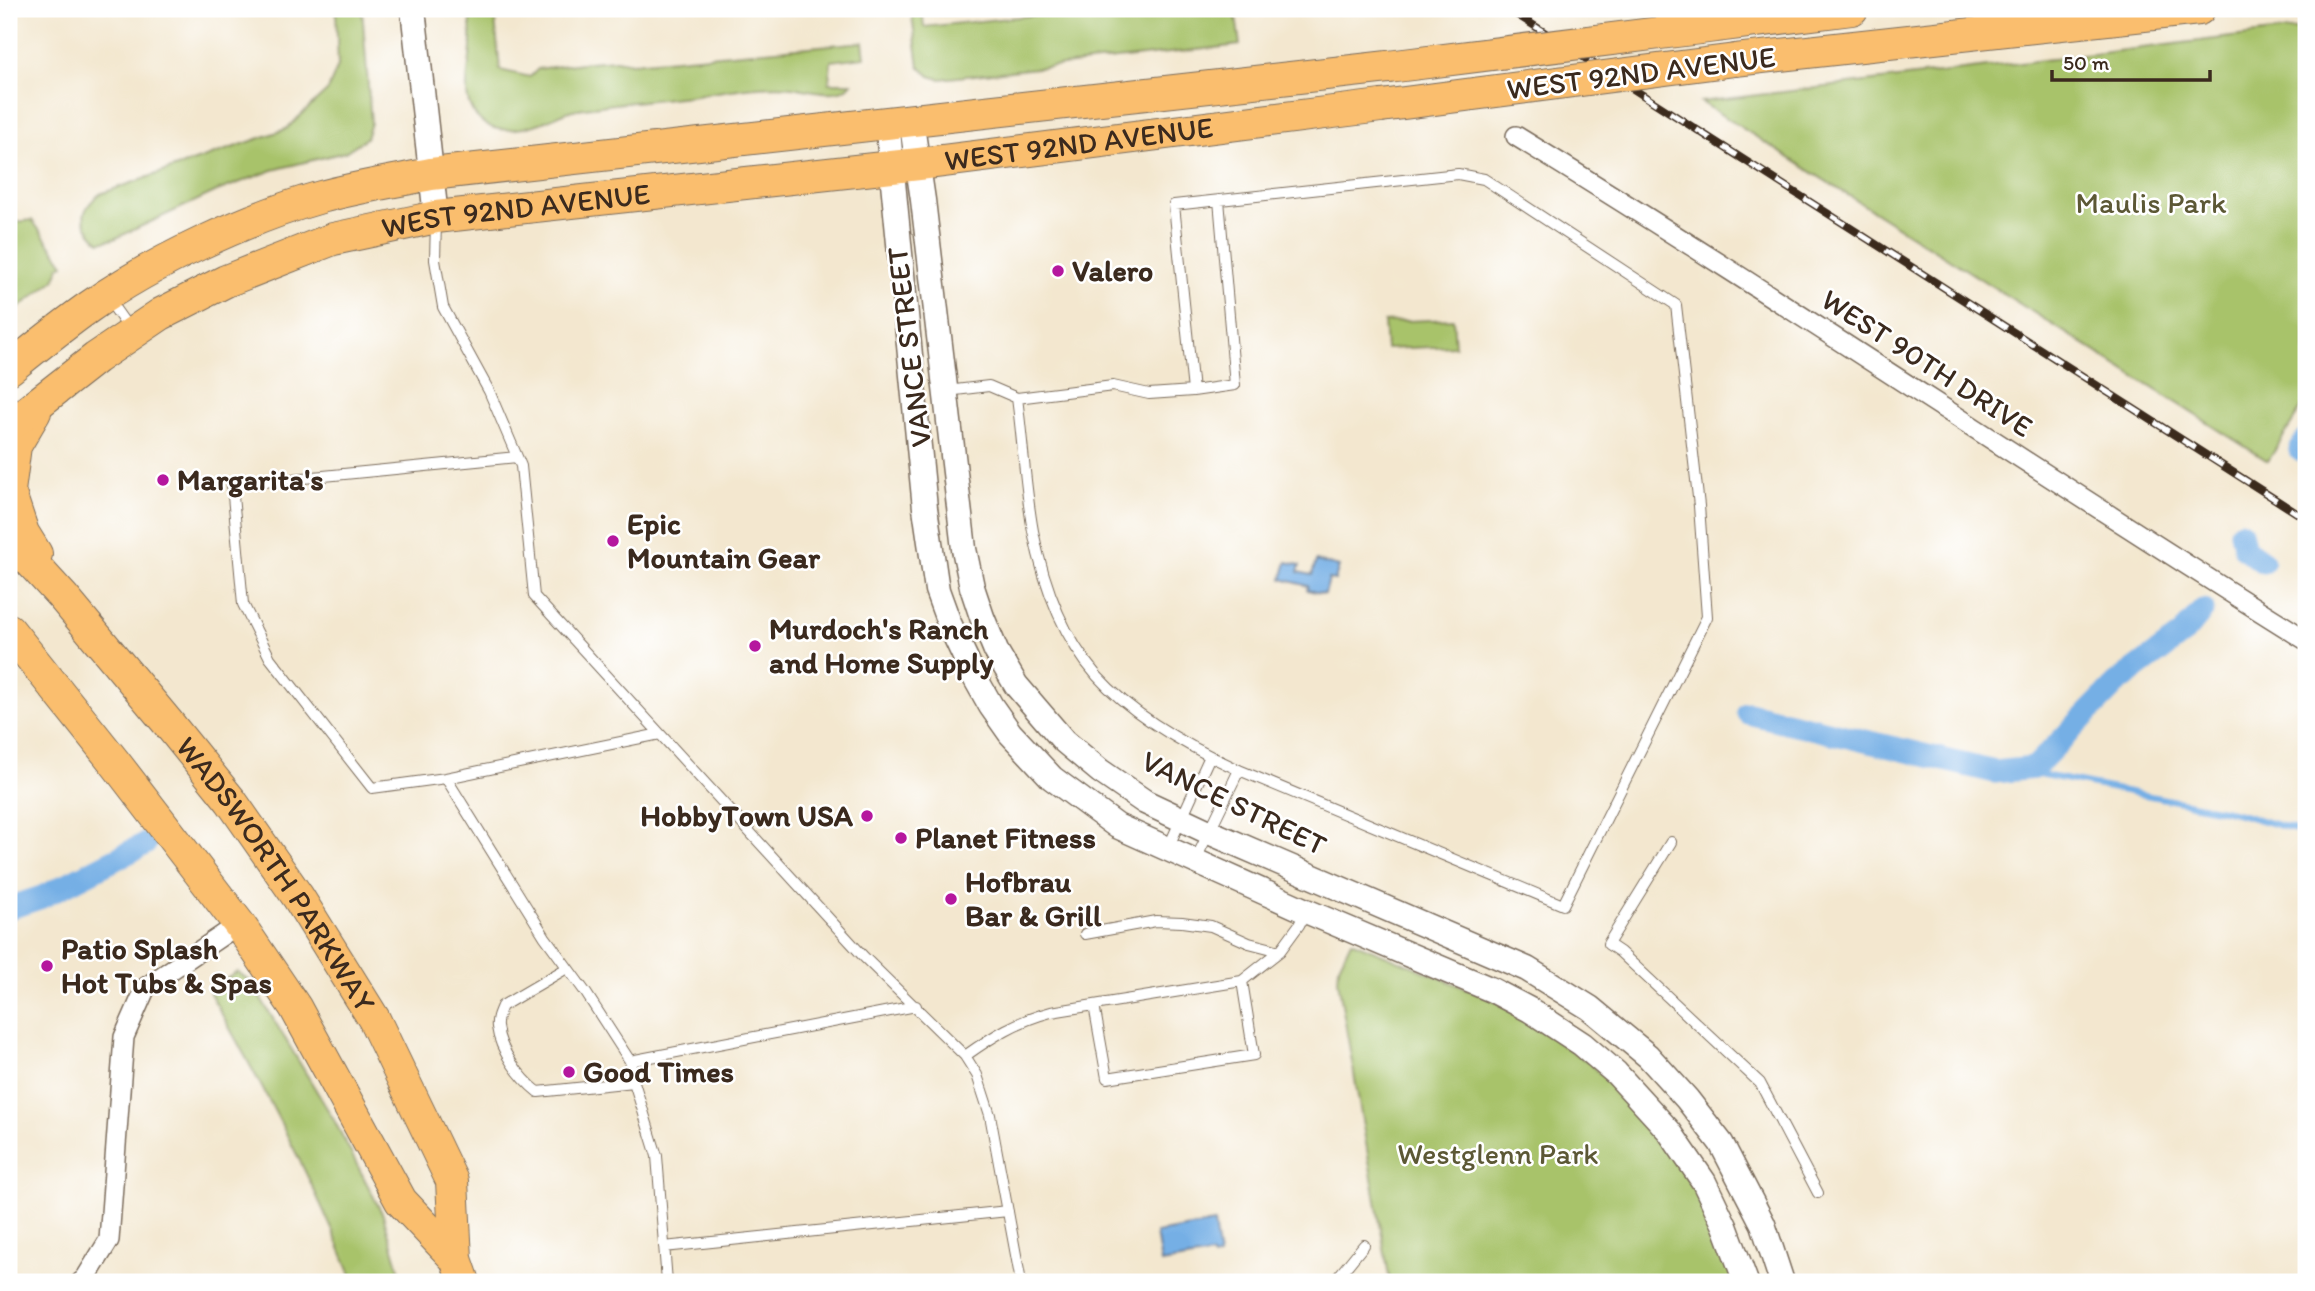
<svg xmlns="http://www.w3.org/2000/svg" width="2315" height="1291" font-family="Itim,sans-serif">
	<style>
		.green { fill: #a8c36a; stroke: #727644; stroke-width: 2 }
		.water { fill: #75afe5; stroke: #586c82; stroke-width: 2 }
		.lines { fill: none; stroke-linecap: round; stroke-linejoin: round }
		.stream { stroke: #75afe5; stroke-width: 6 }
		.canal { stroke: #75afe5; stroke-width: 23 }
		.service-casing { stroke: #7b6c5c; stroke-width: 12 }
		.minor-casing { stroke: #7b6c5c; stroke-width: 22 }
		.tertiary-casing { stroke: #7b6c5c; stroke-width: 27 }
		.primary-casing { stroke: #7b6c5c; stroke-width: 34 }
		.service { stroke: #fff; stroke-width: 10 }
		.minor { stroke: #fff; stroke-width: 19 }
		.tertiary { stroke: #fff; stroke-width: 24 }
		.primary { stroke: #fabe6e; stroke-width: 32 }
		.rail-casing { stroke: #3b2a1e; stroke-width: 8 }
		.rail { stroke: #fff; stroke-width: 5; stroke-dasharray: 16; stroke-linecap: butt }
		.primary-bridge-casing { stroke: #7b6c5c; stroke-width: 34; stroke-linecap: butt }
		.primary-bridge { stroke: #fabe6e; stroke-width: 32 }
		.poi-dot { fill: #b5179e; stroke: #fff; stroke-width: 2.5 }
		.labels { text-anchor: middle; stroke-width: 5; stroke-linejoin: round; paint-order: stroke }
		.street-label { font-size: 30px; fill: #3b2a1e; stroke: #fff }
		.park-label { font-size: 30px; fill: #5c5835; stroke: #fff }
		.poi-label { font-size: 30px; font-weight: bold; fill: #3b2a1e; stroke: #fff; text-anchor: start }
	</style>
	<rect width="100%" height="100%" fill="#fff"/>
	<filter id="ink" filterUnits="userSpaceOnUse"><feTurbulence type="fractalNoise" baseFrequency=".0143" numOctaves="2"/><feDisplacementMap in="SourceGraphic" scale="14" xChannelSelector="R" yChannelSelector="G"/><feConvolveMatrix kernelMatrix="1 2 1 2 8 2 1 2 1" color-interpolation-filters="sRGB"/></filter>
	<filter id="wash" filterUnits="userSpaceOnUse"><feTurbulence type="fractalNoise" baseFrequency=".00686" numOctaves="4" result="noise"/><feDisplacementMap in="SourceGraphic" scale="28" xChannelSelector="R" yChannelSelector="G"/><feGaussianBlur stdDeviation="1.57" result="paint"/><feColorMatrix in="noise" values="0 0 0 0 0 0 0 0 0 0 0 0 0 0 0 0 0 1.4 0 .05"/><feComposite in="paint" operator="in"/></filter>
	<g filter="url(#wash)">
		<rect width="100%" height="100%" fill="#f3e7cf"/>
		<path class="green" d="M336 9H362L371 123 366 138 345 152 273 170 217 191 114 239 100 242C80 224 78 211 100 194L286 129 328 90 338 66Z
			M469 9H494L500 70 530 77 538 69 589 62 616 60 632 63 863 42 865 57 831 61 829 83H852C841 100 808 89 791 87 762 83 711 94 680 97 644 101 608 104 573 110 564 112 557 117 548 120 530 128 499 136 482 122 457 101 470 73 471 46 471 34 470 21 469 9Z
			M911 9H922L924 27 1095 9H1235L1240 45 940 79 930 76 919 66Z
			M2306 28V401L2268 461 1701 102Z
			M32 220 64 264 59 267 55 280 9 315V223Z
			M1453 319 1455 346 1386 349 1384 322Z
			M1351 941 1494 1000 1590 1063 1669 1146 1697 1194 1735 1282H1390L1338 981 1339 966Z
			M238 972 251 982 334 1120 383 1215 403 1282H354C314 1181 263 1087 210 993L211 988Z"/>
		<path class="water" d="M1316 561 1339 567 1335 580 1329 579 1325 594 1307 590 1308 586 1282 579 1287 562 1300 565 1298 572 1312 575Z
			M1214 1223 1219 1257 1213 1258 1211 1255 1161 1263 1156 1233Z"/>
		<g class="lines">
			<path class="stream" d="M2038 774 2232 812 2306 833"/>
			<path class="canal" d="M2300 450 2306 439
				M2241 532 2245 549 2263 562
				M1748 713 1995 772 2034 768 2116 684 2182 635 2203 610
				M9 908 42 897 145 844"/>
		</g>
	</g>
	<g filter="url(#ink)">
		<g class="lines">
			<g class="service-casing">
				<path id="service" d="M1458 174 1484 179 1676 305 1699 506 1707 617 1563 905 1239 770C1191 748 1133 716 1097 676 1062 636 1043 582 1033 531 1025 487 1023 442 1017 398L1113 386 1149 394 1193 391 1174 205Z
					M436 221 435 260 443 307 489 391 521 466 534 596 864 957 965 1056 977 1075 990 1115 1021 1282
					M108 299 130 330
					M947 391 989 386 1017 398
					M1193 391 1235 385 1219 200
					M517 457 232 485 243 604 270 658 372 788 446 778 660 734
					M446 778 545 937 586 993 630 1061 634 1082 657 1156 667 1282
					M1671 842 1608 944 1620 952 1760 1083 1818 1193
					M1168 848 1210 756
					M1195 861 1239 770
					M1085 934 1156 921 1182 922 1211 926 1249 943 1280 951
					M567 968 502 1006C499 1013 496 1019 497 1027 500 1051 520 1078 538 1092L634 1082
					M1094 1005 1107 1078 1254 1055 1242 981
					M965 1056C993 1036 1017 1021 1051 1012L1242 981 1280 951 1299 925 1306 911
					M630 1061 916 1006
					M664 1247 1008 1211
					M1334 1282 1364 1245"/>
			</g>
			<g class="minor-casing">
				<path id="minor" d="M1516 136C1782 299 2041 475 2306 640
					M81 1282 85 1279 109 1240 124 1037 146 987 239 924"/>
			</g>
			<g class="tertiary-casing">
				<path id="tertiary" d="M413 9 436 217
					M911 119 923 200 964 549 972 587 982 617 996 651 1016 685 1064 741 1100 771 1145 802 1209 832 1527 969 1590 1008 1648 1056 1687 1099 1721 1143 1763 1224 1782 1282
					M887 121 925 508 937 590 949 623 973 674 991 706 1010 733 1052 778 1117 826 1306 911 1492 990 1530 1010 1582 1044 1616 1073 1669 1131 1704 1182 1725 1226 1746 1282"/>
			</g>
			<g class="primary-casing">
				<g id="primary">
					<path d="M1700 28 1852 9"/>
					<path d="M1735 60 2199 9"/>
					<path d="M9 369C35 348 62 326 89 307 153 262 247 218 321 197 357 187 395 181 431 174L1388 67"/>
					<path d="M35 412 15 446 9 491 23 533 36 554"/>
					<path id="s1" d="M9 426 96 358 161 314 226 281 333 239 436 217 919 164 1381 106"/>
					<path id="s2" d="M9 538 63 597 168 723 231 801 298 897 374 1019 452 1181 456 1259 464 1282"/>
					<path d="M9 630 116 764 239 924 295 1007 401 1201 456 1259"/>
				</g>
			</g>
			<use href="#service" class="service"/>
			<use href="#minor" class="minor"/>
			<use href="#tertiary" class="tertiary"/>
			<use href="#primary" class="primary"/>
			<g class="rail-casing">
				<path id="rail" d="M1508 9 2306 519"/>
			</g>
			<use href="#rail" class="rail"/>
			<g class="primary-bridge-casing">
				<path id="primary-bridge" d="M1388 67 1700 28
					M1381 106 1735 60"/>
			</g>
			<use href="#primary-bridge" class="primary-bridge"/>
		</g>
	</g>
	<g class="poi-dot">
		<circle cx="1058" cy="271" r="7"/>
		<circle cx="163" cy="480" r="7"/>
		<circle cx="613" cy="541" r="7"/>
		<circle cx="755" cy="646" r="7"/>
		<circle cx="867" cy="816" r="7"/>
		<circle cx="901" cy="838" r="7"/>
		<circle cx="951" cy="899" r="7"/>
		<circle cx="47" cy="966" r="7"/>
		<circle cx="569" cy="1072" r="7"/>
	</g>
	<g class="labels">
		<g class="street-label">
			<text transform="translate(1641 73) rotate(-7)" y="10">WEST 92ND AVENUE</text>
			<text dy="10" stroke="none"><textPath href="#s1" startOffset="1129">WEST 92ND AVENUE</textPath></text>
			<text dy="10" stroke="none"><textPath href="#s1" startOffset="562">WEST 92ND AVENUE</textPath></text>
			<text transform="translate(909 347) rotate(-97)" y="10">VANCE STREET</text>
			<text transform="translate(1927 363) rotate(33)" y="10">WEST 90TH DRIVE</text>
			<text transform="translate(1234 803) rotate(26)" y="10">VANCE STREET</text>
			<text dy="10" stroke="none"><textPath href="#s2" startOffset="430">WADSWORTH PARKWAY</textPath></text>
		</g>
		<g class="park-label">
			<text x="2151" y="213">Maulis Park</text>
			<text x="1498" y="1164">Westglenn Park</text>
		</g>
		<g class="poi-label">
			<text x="1072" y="281">Valero</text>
			<text x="177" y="490">Margarita's</text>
			<text x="627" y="534">Epic<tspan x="627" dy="34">Mountain Gear</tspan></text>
			<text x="769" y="639">Murdoch's Ranch<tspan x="769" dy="34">and Home Supply</tspan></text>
			<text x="853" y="826" text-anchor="end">HobbyTown USA</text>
			<text x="915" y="848">Planet Fitness</text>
			<text x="965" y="892">Hofbrau<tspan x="965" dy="34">Bar &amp; Grill</tspan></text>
			<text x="61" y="959">Patio Splash<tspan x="61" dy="34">Hot Tubs &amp; Spas</tspan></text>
			<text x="583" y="1082">Good Times</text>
		</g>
	</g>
	<rect width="2315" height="1291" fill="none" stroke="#fff" stroke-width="35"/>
	<path d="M2052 70v10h158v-10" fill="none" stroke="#3b2a1e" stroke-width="3.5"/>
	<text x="2063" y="70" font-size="21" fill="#3b2a1e" stroke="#ffffff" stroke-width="5" paint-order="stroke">50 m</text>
</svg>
